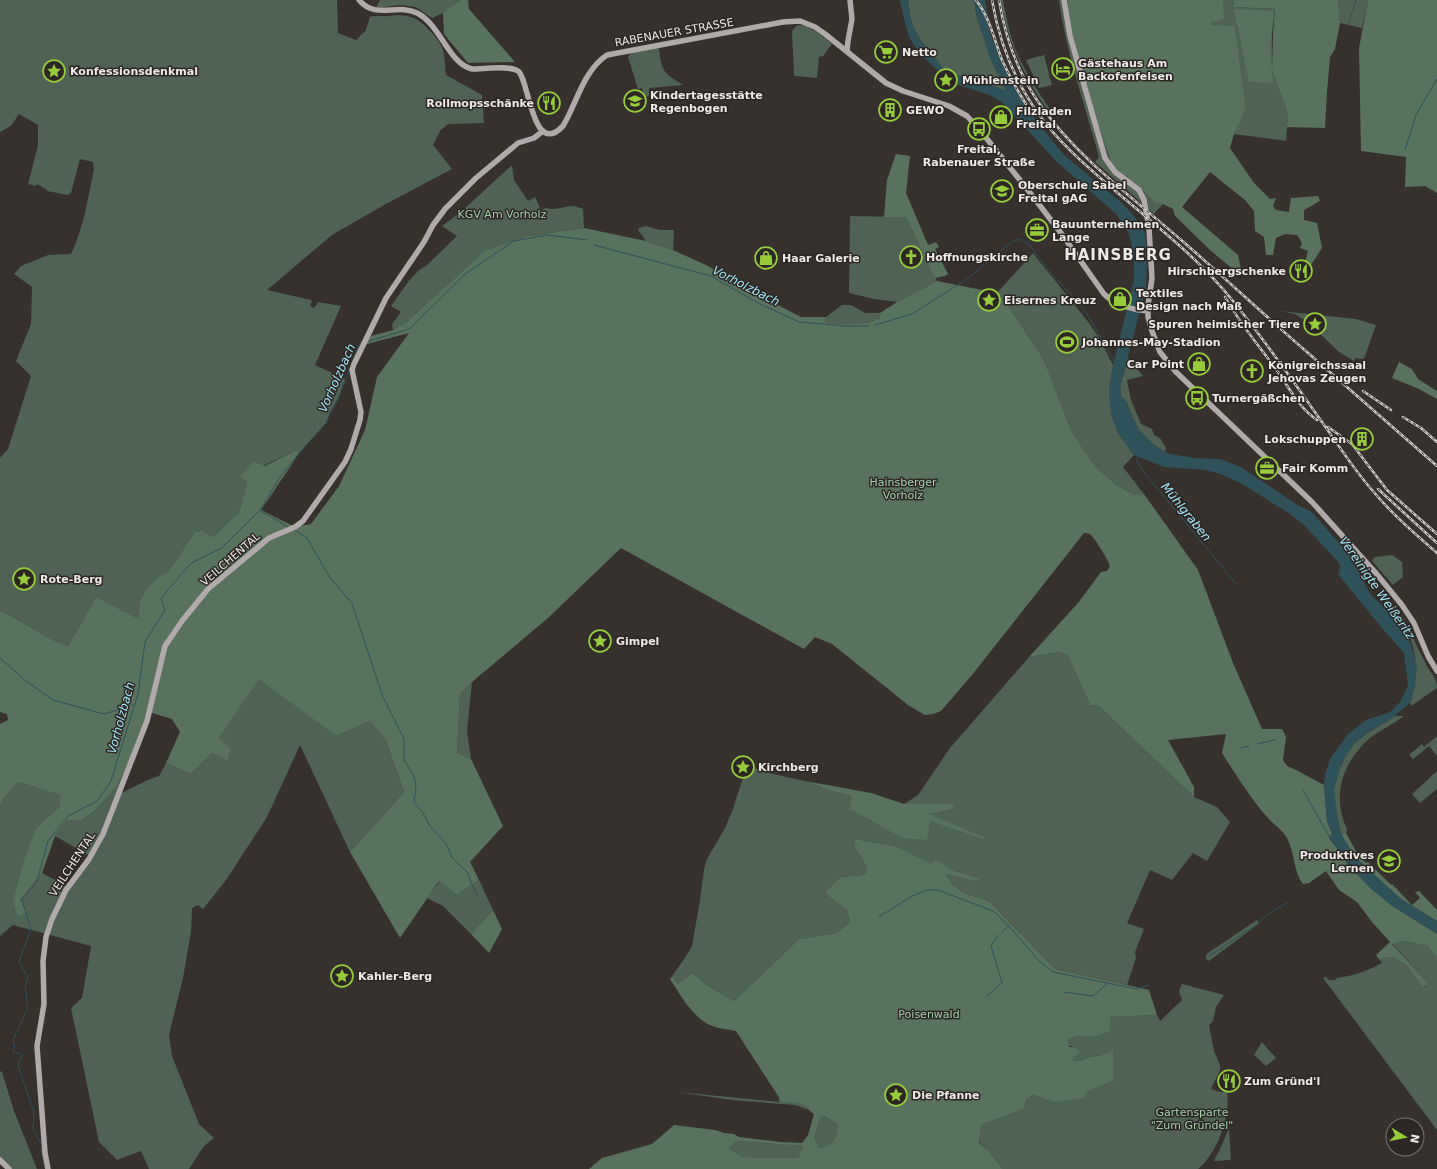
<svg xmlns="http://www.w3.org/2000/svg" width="1437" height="1169" font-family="'DejaVu Sans',sans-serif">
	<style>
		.green { fill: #4f6253 }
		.forest { fill: #59725e; fill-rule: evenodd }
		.water { fill: #2f5159 }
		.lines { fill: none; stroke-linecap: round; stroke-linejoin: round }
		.stream { stroke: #2f5159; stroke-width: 1 }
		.secondary { stroke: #b0aaab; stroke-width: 5.5 }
		.rail-casing { stroke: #cac7c4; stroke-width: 2.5 }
		.rail { stroke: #2c2724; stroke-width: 1; stroke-dasharray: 3; stroke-linecap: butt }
		.labels { text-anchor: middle; stroke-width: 3; stroke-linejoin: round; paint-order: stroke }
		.street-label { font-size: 11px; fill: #ece9e7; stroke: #2c2724 }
		.poi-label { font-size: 11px; font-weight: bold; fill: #ece9e7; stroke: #2c2724; text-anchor: start }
		.park-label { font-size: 11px; fill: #a0cfaa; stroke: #2c2724 }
		.water-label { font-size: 12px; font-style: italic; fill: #a1e6f6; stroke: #2c2724 }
		.district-label { font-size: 15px; font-weight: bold; letter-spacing: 1px; fill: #ece9e7; stroke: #2c2724 }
	</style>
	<rect width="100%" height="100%" fill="#36312d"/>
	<path class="green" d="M0 0H337L338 33 356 40 366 30 370 17C375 15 383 17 389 16 396 15 404 15 411 17 422 20 437 37 442 47 445 55 445 67 446 75L482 95 484 123 448 124 440 131 433 145 452 169 384 205 332 235 267 290 311 300 312 301 310 306 314 308 318 302 341 306 315 365 345 379 338 399 330 412 326 423 300 452 296 450 240 477 247 482 239 512 237 514 213 537 201 530 200 532 196 530 168 572 159 576 147 588 140 600 138 620 96 597 68 646 53 640 0 610V458L8 449 31 376 16 361 31 324 32 287 14 274 21 266 48 255 71 254C84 227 88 198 94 169L93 162 80 159 71 193 68 195 47 191V190L37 184 36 186 28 184 38 145V125L19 114 11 126 0 132Z
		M380 0H460L443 13 432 18 416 7 400 5 376 8Z
		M908 0H974L977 18 1006 91 986 83 952 74 943 68 922 42 914 29 910 16Z
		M1000 0H1003C1006 16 1009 32 1015 48 1024 70 1037 90 1050 109L1048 111C1023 75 1009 43 1000 0Z
		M1059 0H1067L1071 29 1108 155 1112 165 1156 202 1163 204 1154 214 1095 162 1099 157C1085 105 1066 53 1059 0Z
		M1223 0H1234L1233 7 1275 9 1272 34V70L1285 106 1288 117 1286 141 1234 134 1241 121 1246 107 1235 26H1211V21H1220Z
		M1338 0H1368L1362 28 1340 23Z
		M799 25C813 27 822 36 832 44L823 56 819 57 817 78 794 76 792 31 796 26Z
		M659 47C661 70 663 73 683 85L649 88V96L644 97 642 88 638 89 628 57 631 52Z
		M1044 55 1052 85 1039 88 1026 60Z
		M512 165 514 180 528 201 535 197 541 210 546 208C556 211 564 206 573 206 576 206 580 208 583 209L584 228 529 236 407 322 393 330 392 324 401 312 391 306 408 282 419 270 426 266 457 236 442 226 462 211Z
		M850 216 906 217 937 281 897 302 874 299 849 293Z
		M646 226 660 230H674L673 250 646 241 638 230 639 228Z
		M1033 253 1089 323 1100 339 1113 365 1109 392 1118 433 1134 455 1123 467 1144 494 1134 495 1115 484 1096 467 1084 450 1071 430 1044 360 1009 307 997 293Z
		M842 305H851L865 313H880V318C863 326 843 325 824 322L826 317Z
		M1280 311 1356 319 1376 325 1364 359 1355 358 1354 361 1339 352 1309 323 1295 314Z
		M1128 358 1143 376 1127 380 1131 400 1141 424 1152 429 1154 435 1160 438 1166 448 1165 452 1153 444 1139 430 1132 416 1127 403 1121 396 1120 387Z
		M1392 555 1402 562 1403 577 1393 585 1372 561 1373 559 1375 557Z
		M1402 616C1411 632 1418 650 1427 666 1431 674 1437 678 1437 688L1411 706 1410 703C1421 670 1416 647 1401 617Z
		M1060 652 1068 656 1090 705 1099 706 1194 797 1217 807 1230 822 1207 861 1193 853 1172 880 1150 870 1127 923 1144 929 1135 952 1136 958 1127 985 1055 969 989 901 964 893 953 885 946 874 973 881 978 878 955 871 936 861 931 865 895 846 855 839 854 846 867 867V871L863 875 840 877 824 893 847 910 850 922 836 933 799 939 734 1001 705 984 693 973 678 984 672 978 670 979 685 958 692 946 700 900 704 869 707 859 725 828 733 809 746 768 751 767 769 773 805 781 829 790 851 796 849 809 872 821H930L985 837 928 814 953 809V804H904L918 795 950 748 1029 657Z
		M259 678 336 736 370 721 386 741 404 792 350 852 300 745 267 817 226 880 203 909 198 905 192 908 191 932 183 978 169 1035 172 1056 199 1124 214 1138 204 1146 189 1169H149L141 1151 117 1160 99 1142 71 1008 82 998 91 946 13 925 0 936V806L4 798 18 782 62 795 59 807 36 828 20 900 42 873 68 887 90 856 55 836 67 820H82L94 811 116 788 132 757 119 794 148 780 159 776 166 763 191 774 212 753 227 761 219 738Z
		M472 682 467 731 471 759 457 753 460 694Z
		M1395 716H1404C1393 724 1381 730 1370 738 1343 761 1331 796 1347 829L1346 833 1341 834C1338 821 1333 802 1334 788 1336 775 1346 751 1356 742 1368 731 1382 725 1395 716Z
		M1437 736V756L1429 746 1413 759 1409 755 1422 744 1424 747Z
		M1437 771V789L1420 803 1412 794Z
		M479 880 493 910 471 934 443 906 427 898 440 881 457 895Z
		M1257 920 1259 923 1257 925 1209 961 1206 959V956L1208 953Z
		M1405 941 1429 946 1437 957V1130L1323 978 1326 977 1329 980H1335L1337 978C1353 976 1367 971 1382 963L1379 959 1394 957 1407 966 1424 987 1429 984 1392 943Z
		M1182 984 1224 995 1216 1007 1213 1021 1209 1025 1214 1051 1220 1065V1070L1211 1089 1220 1092H1227C1231 1116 1217 1154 1198 1169H1003L987 1149 979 1142 981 1125 1024 1109 1027 1099 1034 1095 1053 1102 1087 1092 1113 1081 1111 1051 1102 1055 1088 1057 1081 1060 1076 1061 1073 1060 1072 1046H1068V1040C1077 1033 1088 1039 1098 1036 1103 1035 1106 1032 1111 1031L1109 1017 1157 1015 1160 1021 1182 1000 1179 991Z
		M1262 1042 1276 1058 1266 1066 1254 1055Z
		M0 1071 2 1072 14 1111 37 1169H11L0 1158Z
		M677 1092 779 1102V1097L782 1102 797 1103 809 1108V1110L795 1105 732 1100Z
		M825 1116 838 1125C835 1139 835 1145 820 1148 811 1138 817 1128 821 1117Z
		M1229 1128 1231 1160 1214 1161 1221 1147Z
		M736 1141 804 1146 798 1158 743 1157 729 1148Z"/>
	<path class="forest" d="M460 0H468L469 9 515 62 468 63 444 34 443 13Z
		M1067 0H1223L1224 18 1220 21H1211V25L1235 26 1246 107 1241 121 1234 134 1230 148 1254 183 1270 199 1276 198 1273 206 1276 210 1289 212 1291 198 1318 196 1320 201 1304 210V220L1317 223 1322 248 1311 265 1305 262 1308 251 1300 248 1302 243 1297 235 1285 234 1276 238 1273 255H1266L1264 237 1255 231 1254 211 1245 200 1210 172 1182 207 1238 255 1242 274 1241 276 1210 250 1175 216 1173 209 1163 204 1156 203 1140 188 1118 172 1112 165 1097 121 1078 56 1071 29Z
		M1234 0H1338L1340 23 1335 49 1330 57 1327 92 1325 128 1287 127 1288 117 1285 106 1272 70 1273 34 1275 9 1233 7Z
		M1368 0H1437V193L1425 186 1405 187 1406 157 1361 151 1359 48Z
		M1234 9 1274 11 1270 48 1273 83 1249 82Z
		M896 154 910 156 906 193 928 245 936 242 939 247 935 249 948 274 945 276 935 278 906 217H884L887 180Z
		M584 228 646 241 673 250 708 266 754 293 801 317H826L825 322C843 325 863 326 880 318V313L897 302 937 281 997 293 1009 307 1044 360 1071 430 1084 450 1096 467 1115 484 1134 495 1144 494 1198 570 1233 663 1262 729H1282L1286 737 1283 760 1287 766 1296 770 1324 785 1327 821 1332 834 1329 838 1336 847 1348 865 1391 905 1437 934V957L1428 946 1405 941 1392 944 1429 984 1423 987 1407 966 1394 957 1379 959 1376 955 1390 942 1372 922 1357 902 1339 890 1326 871 1309 883 1303 884C1293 871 1295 853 1287 838 1283 830 1274 825 1268 818 1251 799 1236 775 1222 753L1226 734 1168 740 1194 787V797L1099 706 1090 705 1068 656 1060 652 1029 657 1078 603 1101 572 1107 571 1110 566C1109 561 1094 537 1090 534 1088 533 1085 533 1084 533L972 675 941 711 933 714 925 715 908 705 832 644 815 637 804 649 621 548 548 618 472 682 460 694 457 753 471 759 503 826 470 862 479 880 457 895 439 881 400 938 350 852 404 792 386 741 370 721 336 736 259 679 219 738 231 749 227 761 212 753 191 774 166 763 180 732 172 719 149 712 132 757 116 788 94 811 82 820H67L55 836 42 873 20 900 26 912 18 917 13 902 24 860 36 828 59 807 61 795 18 782 4 798 0 806V724L8 720 7 714 0 712V610L53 640 68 646 96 597 138 619 140 600 147 588 159 576 168 572 196 530 199 532 201 530 213 537 237 514 239 512 247 482 240 477 253 462 265 466 296 450 300 452 261 510 295 527 311 524 339 486 365 430 377 377 409 333 367 344 371 336 393 330 407 322 485 251 529 236Z
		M1399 362 1412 369 1418 379 1437 391V399L1419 389 1392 378Z
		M805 781 871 793 904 804H953V809L929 814 985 837 984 839 930 821 927 840 902 838 872 821 849 809 851 796 829 790Z
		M1346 833 1357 853 1366 863 1368 862 1391 885 1392 884 1412 905 1420 898 1415 892 1419 891 1437 910V921L1401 899 1381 881 1355 857 1341 834Z
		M855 839 895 846 931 864 936 860 955 871 978 878 979 880 973 881 946 874 953 885 964 893 989 901 1055 969 1149 990 1157 1015 1110 1017 1111 1031C1106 1032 1103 1035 1098 1036 1088 1039 1077 1033 1068 1040V1046L1080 1050 1079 1053 1073 1057V1060L1076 1061 1082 1060 1088 1057 1102 1055 1113 1050V1081L1087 1092 1084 1098 1053 1102 1034 1095 1027 1099 1024 1109 981 1125 979 1143 987 1149 1003 1169H589L602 1158 652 1144 674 1125 715 1130 724 1133 734 1134 739 1137 781 1142 802 1143 808 1135 814 1114 809 1110V1108L797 1103 782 1102 736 1031C725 1029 714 1028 706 1023 690 1013 680 994 670 979L672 977 678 984 693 973 705 984 734 1001 799 939 836 933 850 922 847 910 824 893 840 877 863 875 867 871V867L854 846ZM825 1116 838 1125C835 1139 835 1145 820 1148 811 1138 817 1128 821 1117ZM736 1141 803 1146V1147L798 1158 743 1157 729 1148Z
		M493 910 502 929 489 953 471 934Z"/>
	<path class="water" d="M900 0H908L910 16 914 29 922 42 943 68 952 74 986 83 1006 91 991 61 977 18 974 0H985L988 17 986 18 992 38 1003 63 1020 97 1031 114 1064 155 1122 203C1130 211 1139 221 1144 230 1148 240 1147 276 1146 287L1120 387 1121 396 1127 403 1132 416 1139 430 1153 444 1165 452 1170 454 1196 458 1220 459 1241 467 1299 506 1311 511 1354 560 1362 579 1371 595 1406 628 1417 666 1415 687 1410 703 1392 718 1371 730 1355 743 1343 760 1334 789 1337 815 1341 834 1355 857 1401 899 1437 921V934L1391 905 1371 889 1348 865 1336 847 1329 838 1332 834 1327 821 1324 785 1325 775 1330 759 1348 734 1366 720 1390 712 1400 702 1408 686 1404 653 1381 627 1338 574 1340 568 1339 563 1304 525 1290 514 1244 485 1221 474 1205 470 1164 467 1134 455 1118 433 1111 415 1109 392 1113 365 1134 280V263L1132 247 1129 234 1117 215 1056 161 1003 103 990 95 952 83 933 66 921 55 910 39 905 23Z"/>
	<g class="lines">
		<path class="stream" d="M1349 23 1356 0
			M1405 150 1416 115 1437 79
			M594 245 711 276 758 303 799 322 846 326H869
			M875 325 912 314 970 277 1010 243 1019 239 1029 244 1050 272 1084 309 1105 344 1115 363
			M369 341 409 329 465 274 514 241 547 235 587 240
			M353 359 360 343H362
			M1137 456V461L1143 471 1236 584
			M261 511 288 527
			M294 530 307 538 330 578 352 603 382 695 404 739V760L414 776 416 786 414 802 423 813 430 826 447 845 452 858 467 872 477 896
			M0 658 26 681 53 700 104 714 133 705
			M1257 744 1275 740
			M1241 748 1249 746
			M1303 790 1330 838
			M879 917 912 896 927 890H938L993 911 1009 926 1039 961 1053 972 1137 989 1149 985
			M1002 932 1009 926
			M1209 956 1256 925 1271 912 1289 902
			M1064 992 1093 996 1108 983
			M986 997 1002 983 991 946 998 935
			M41 1144 33 1129 34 1112 18 1065 23 1055 13 1051V1049L15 1047 13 1040 28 1008 25 986 28 978 19 961 31 929 22 900 37 881 48 841 68 816 97 801 111 781 138 694 145 642 165 610 161 598 191 563 222 548 260 510 280 477 300 452 326 423 338 399 351 366
			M41 1149 45 1168"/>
		<path class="secondary" d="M359 0C376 20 397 3 417 13 440 24 449 64 472 69 484 69 508 65 518 71 529 78 532 159 563 126 577 103 583 71 607 55L783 22 800 21 815 27 825 34 886 83 903 91 949 106 967 116 979 129 1024 185 1061 233 1104 294C1115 305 1133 310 1147 311
			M1064 0 1070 36 1105 158 1115 172 1139 190 1144 200 1149 228 1152 278 1148 305V317L1152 331 1160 352 1176 372 1312 502 1375 572 1402 605 1414 623 1428 656 1437 671
			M847 51 848 41 852 19 850 0
			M0 1160 9 1169
			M48 1169 45 1153 37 1046 44 1004 43 961 46 937 52 919 66 890 89 859 103 834 147 721 165 646 182 621 208 589 269 538 295 527 303 521 345 462 351 449 360 420 361 412 352 370 354 364 386 298 424 242 433 225 445 209 476 178 518 143 534 138 543 131"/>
		<g class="rail-casing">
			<path id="rail" d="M976 0C990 18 994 39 1002 60 1009 75 1017 90 1026 104
				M992 0C999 41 1015 82 1040 116 1058 141 1083 163 1106 183 1149 220 1197 256 1233 301 1267 343 1298 388 1329 432 1343 452 1356 472 1372 490 1392 514 1414 533 1437 553
				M999 0C1005 37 1019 75 1041 106 1078 158 1132 197 1180 239 1223 276 1264 315 1307 352 1350 390 1394 428 1437 466
				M1225 297C1240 324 1260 347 1278 372 1290 389 1299 408 1317 420
				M1363 391 1391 410
				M1403 417 1421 428 1437 442
				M1328 427 1352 444 1387 490 1437 534
				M1378 489 1437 543"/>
		</g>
		<use href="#rail" class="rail"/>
	</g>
	<defs>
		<g id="supermarket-ring" transform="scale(1.15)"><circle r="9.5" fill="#2c2724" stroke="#96cc3a" stroke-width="1.5"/><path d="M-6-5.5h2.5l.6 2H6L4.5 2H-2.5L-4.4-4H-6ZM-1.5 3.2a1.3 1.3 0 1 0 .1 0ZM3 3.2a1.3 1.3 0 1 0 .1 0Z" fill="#96cc3a"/></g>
		<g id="hotel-ring" transform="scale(1.15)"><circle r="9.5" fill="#2c2724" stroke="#96cc3a" stroke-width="1.5"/><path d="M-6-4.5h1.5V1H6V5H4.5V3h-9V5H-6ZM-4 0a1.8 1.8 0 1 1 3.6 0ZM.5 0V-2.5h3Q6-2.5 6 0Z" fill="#96cc3a"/></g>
		<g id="sight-ring" transform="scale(1.15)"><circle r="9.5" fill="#2c2724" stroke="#96cc3a" stroke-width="1.5"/><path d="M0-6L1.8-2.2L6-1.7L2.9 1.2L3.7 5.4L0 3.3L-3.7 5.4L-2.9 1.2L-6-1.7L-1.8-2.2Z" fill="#96cc3a"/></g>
		<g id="school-ring" transform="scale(1.15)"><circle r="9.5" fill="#2c2724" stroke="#96cc3a" stroke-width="1.5"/><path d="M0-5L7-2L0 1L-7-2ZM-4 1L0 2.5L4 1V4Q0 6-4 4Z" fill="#96cc3a"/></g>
		<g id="restaurant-ring" transform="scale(1.15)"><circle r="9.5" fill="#2c2724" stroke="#96cc3a" stroke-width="1.5"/><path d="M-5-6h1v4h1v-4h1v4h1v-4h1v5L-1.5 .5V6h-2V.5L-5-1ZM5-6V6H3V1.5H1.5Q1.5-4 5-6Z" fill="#96cc3a"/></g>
		<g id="building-ring" transform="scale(1.15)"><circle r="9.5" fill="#2c2724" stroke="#96cc3a" stroke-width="1.5"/><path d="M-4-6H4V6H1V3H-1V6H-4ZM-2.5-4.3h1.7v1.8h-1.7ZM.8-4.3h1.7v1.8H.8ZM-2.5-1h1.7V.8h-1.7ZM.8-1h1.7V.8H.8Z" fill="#96cc3a"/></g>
		<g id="shop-ring" transform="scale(1.15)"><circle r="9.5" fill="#2c2724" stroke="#96cc3a" stroke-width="1.5"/><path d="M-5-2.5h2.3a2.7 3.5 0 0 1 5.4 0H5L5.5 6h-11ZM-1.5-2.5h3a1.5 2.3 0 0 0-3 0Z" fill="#96cc3a"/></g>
		<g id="bus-ring" transform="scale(1.15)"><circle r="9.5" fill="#2c2724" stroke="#96cc3a" stroke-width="1.5"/><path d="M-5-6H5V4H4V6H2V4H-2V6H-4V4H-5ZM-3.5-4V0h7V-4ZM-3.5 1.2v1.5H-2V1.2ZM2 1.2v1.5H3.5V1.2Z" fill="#96cc3a"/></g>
		<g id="office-ring" transform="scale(1.15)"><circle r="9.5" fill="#2c2724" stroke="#96cc3a" stroke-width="1.5"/><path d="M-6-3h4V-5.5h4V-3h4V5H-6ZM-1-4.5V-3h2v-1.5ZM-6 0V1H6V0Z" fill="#96cc3a"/></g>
		<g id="church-ring" transform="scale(1.15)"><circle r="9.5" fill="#2c2724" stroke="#96cc3a" stroke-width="1.5"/><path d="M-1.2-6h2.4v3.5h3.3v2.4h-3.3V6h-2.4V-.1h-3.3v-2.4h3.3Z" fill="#96cc3a"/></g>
		<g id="stadium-ring" transform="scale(1.15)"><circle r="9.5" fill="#2c2724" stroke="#96cc3a" stroke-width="1.5"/><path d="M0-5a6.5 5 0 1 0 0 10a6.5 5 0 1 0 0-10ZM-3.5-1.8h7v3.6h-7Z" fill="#96cc3a"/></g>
	</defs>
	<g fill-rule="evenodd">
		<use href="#supermarket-ring" x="886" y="52"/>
		<use href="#hotel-ring" x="1063" y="69"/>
		<use href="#sight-ring" x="54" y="71"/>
		<use href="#sight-ring" x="946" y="80"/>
		<use href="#school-ring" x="635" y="101"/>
		<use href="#restaurant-ring" x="549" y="103"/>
		<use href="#building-ring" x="890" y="110"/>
		<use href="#shop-ring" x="1001" y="117"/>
		<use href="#bus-ring" x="979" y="129"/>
		<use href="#school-ring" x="1002" y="191"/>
		<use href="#office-ring" x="1037" y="230"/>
		<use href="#church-ring" x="911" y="257"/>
		<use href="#shop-ring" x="766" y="258"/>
		<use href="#restaurant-ring" x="1301" y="271"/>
		<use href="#shop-ring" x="1120" y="299"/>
		<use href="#sight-ring" x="989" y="300"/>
		<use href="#sight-ring" x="1315" y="324"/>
		<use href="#stadium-ring" x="1067" y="342"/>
		<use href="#shop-ring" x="1199" y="364"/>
		<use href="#church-ring" x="1252" y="371"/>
		<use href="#bus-ring" x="1197" y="398"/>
		<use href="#building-ring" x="1362" y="439"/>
		<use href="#office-ring" x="1267" y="468"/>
		<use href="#sight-ring" x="24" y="579"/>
		<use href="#sight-ring" x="600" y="641"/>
		<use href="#sight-ring" x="743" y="767"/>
		<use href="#school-ring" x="1389" y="861"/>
		<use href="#sight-ring" x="342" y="976"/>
		<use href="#restaurant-ring" x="1229" y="1081"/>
		<use href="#sight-ring" x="896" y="1095"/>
	</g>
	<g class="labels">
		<g class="street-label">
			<text transform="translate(674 32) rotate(-10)" y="4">RABENAUER STRASSE</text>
			<text transform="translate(230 559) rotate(-41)" y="4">VEILCHENTAL</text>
			<text transform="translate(72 864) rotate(-57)" y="4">VEILCHENTAL</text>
		</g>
		<g class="poi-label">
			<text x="902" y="56">Netto</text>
			<text x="1078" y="67">Gästehaus Am<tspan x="1078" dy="13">Backofenfelsen</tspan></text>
			<text x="70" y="75">Konfessionsdenkmal</text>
			<text x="962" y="84">Mühlenstein</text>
			<text x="650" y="99">Kindertagesstätte<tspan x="650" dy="13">Regenbogen</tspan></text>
			<text x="534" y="107" text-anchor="end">Rollmopsschänke</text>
			<text x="906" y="114">GEWO</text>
			<text x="1016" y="115">Filzladen<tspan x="1016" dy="13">Freital</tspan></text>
			<text x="979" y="153" text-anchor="middle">Freital,<tspan x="979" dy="13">Rabenauer Straße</tspan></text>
			<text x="1018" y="189">Oberschule Sabel<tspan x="1018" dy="13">Freital gAG</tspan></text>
			<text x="1052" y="228">Bauunternehmen<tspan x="1052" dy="13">Lange</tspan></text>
			<text x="926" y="261">Hoffnungskirche</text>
			<text x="782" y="262">Haar Galerie</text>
			<text x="1286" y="275" text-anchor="end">Hirschbergschenke</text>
			<text x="1136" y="297">Textiles<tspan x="1136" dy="13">Design nach Maß</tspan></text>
			<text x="1004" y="304">Eisernes Kreuz</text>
			<text x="1300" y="328" text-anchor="end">Spuren heimischer Tiere</text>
			<text x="1082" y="346">Johannes-May-Stadion</text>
			<text x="1184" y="368" text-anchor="end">Car Point</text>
			<text x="1268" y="369">Königreichssaal<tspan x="1268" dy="13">Jehovas Zeugen</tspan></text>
			<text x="1212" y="402">Turnergäßchen</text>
			<text x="1346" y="443" text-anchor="end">Lokschuppen</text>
			<text x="1282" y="472">Fair Komm</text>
			<text x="40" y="583">Rote-Berg</text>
			<text x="616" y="645">Gimpel</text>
			<text x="758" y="771">Kirchberg</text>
			<text x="1374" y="859" text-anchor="end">Produktives<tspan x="1374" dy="13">Lernen</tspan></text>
			<text x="358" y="980">Kahler-Berg</text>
			<text x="1244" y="1085">Zum Gründ'l</text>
			<text x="912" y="1099">Die Pfanne</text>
		</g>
		<g class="park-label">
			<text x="502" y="218">KGV Am Vorholz</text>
			<text x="903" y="486">Hainsberger<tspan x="903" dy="13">Vorholz</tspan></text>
			<text x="929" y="1018">Poisenwald</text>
			<text x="1192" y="1116">Gartensparte<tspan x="1192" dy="13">"Zum Gründel"</tspan></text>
		</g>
		<g class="water-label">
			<text transform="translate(746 286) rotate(27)" y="4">Vorholzbach</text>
			<text transform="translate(337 378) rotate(-66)" y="4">Vorholzbach</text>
			<text transform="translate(1186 512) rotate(51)" y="4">Mühlgraben</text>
			<text transform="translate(1377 588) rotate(55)" y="4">Vereinigte Weißeritz</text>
			<text transform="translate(121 718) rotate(-75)" y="4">Vorholzbach</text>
		</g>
		<g class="district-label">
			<text x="1118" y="260">HAINSBERG</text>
		</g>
	</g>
	<g transform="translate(1405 1137) rotate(100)"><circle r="19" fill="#2c2724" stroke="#797572"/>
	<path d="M0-3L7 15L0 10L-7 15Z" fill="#96cc3a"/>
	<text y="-6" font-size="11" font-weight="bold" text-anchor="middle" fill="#ece9e7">N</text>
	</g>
</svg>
